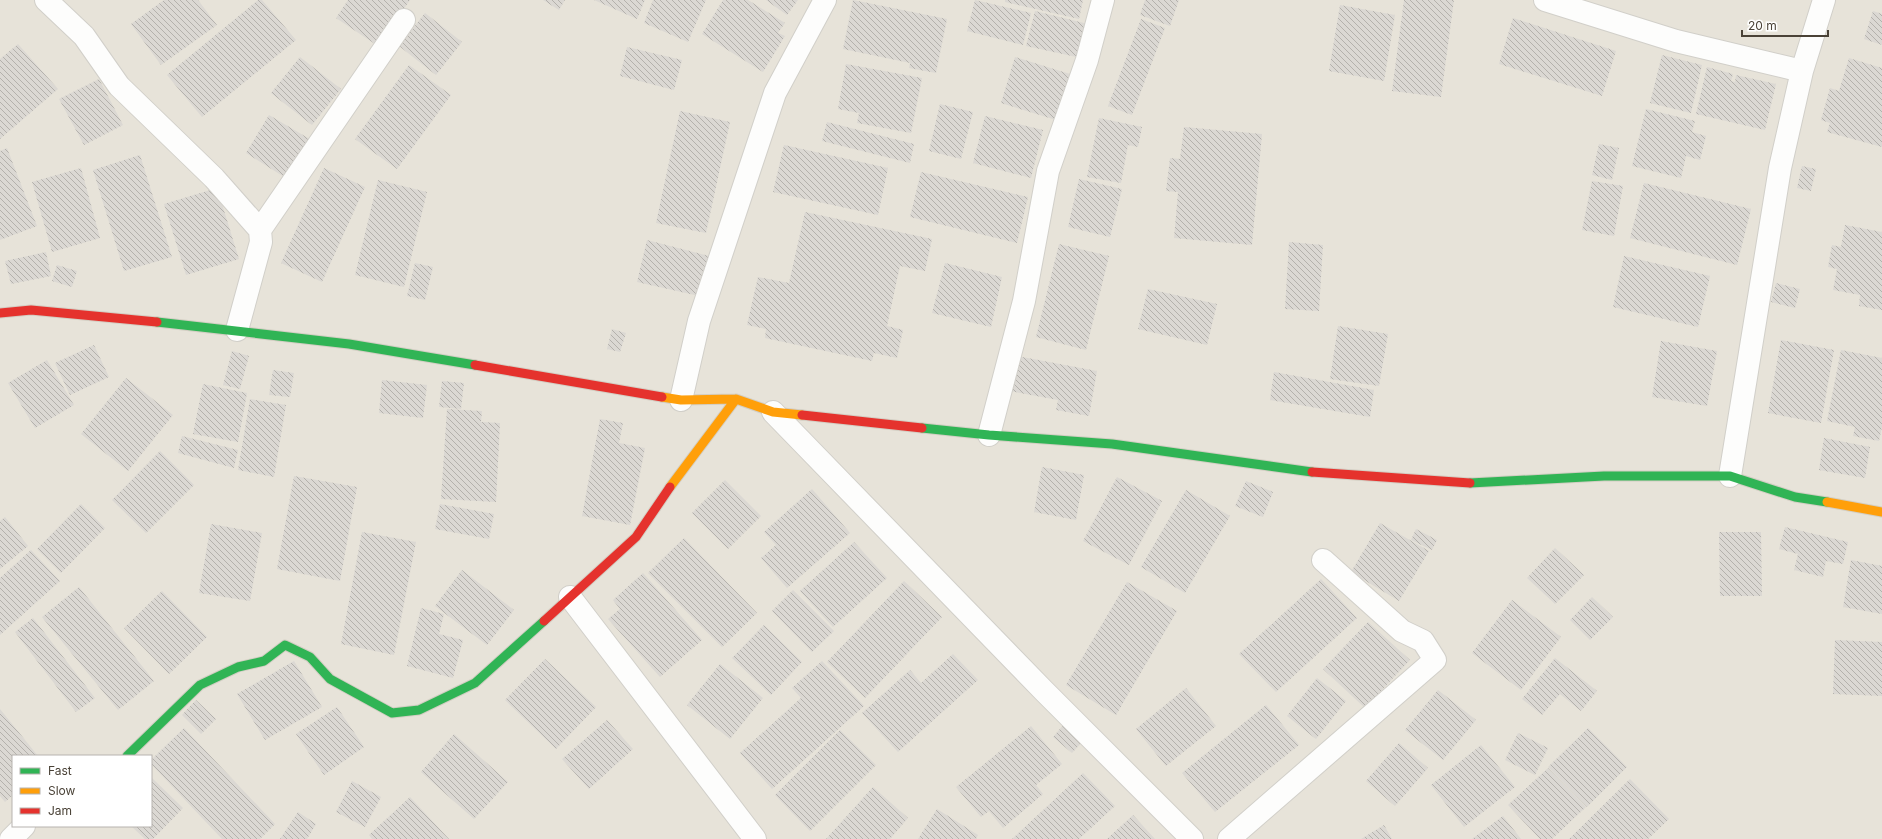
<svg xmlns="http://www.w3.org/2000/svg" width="1882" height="839" font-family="Inter,sans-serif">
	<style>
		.residential { fill: #e7e3d9; fill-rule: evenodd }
		.building { fill: url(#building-back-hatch) }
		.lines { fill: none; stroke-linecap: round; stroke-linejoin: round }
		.street-casing { stroke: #d1cfc9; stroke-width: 24 }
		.fast-casing { stroke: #d3cec3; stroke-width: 11 }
		.slow-casing { stroke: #d3cec3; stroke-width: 11 }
		.jam-casing { stroke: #d3cec3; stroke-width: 11 }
		.street { stroke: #fdfdfc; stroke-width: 22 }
		.fast { stroke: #30b455; stroke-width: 9 }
		.slow { stroke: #ff9f0a; stroke-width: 9 }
		.jam { stroke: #e5322d; stroke-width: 9 }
	</style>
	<defs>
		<pattern id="building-back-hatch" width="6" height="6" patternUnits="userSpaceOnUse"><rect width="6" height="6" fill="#dbd8d3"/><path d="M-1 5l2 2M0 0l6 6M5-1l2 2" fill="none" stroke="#b4b1ac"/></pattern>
	</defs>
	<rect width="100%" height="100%" fill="#f3f1ec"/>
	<path class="residential" d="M0 0H1882V839H0ZM13 756H151V826H13Z"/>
	<path class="building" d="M164 0H198L217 25 161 65 131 24Z
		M258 0H262L296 40 202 117 167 75Z
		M348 0H410L378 46 336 18Z
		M543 0H565L559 10Z
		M594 0H645L637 19Z
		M653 0H706L688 42 644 23Z
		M723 0H748L785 23 778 33 785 36 763 72 702 34Z
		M766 0H798L787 15Z
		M853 0 947 19 936 73 909 68 910 63 843 49Z
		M975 0 1031 13 1023 45 967 31Z
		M1005 0H1083L1079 19 1005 2Z
		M1145 0H1179L1170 26 1140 15Z
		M1404 0H1454L1441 97 1392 91Z
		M1340 5 1395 15 1384 81 1329 71Z
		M1035 11 1088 24 1081 58 1026 46Z
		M1873 11 1882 14V45L1864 39Z
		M425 13 462 42 436 75 399 46Z
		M1513 18 1616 51 1602 96 1499 64Z
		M1141 19 1165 28 1132 115 1108 106Z
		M18 44 58 89 0 139V59Z
		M627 47 682 60 674 90 620 76Z
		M1662 55 1702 65 1691 113 1650 103Z
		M300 57 341 89 312 125 271 93Z
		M1015 57 1070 74 1056 120 1001 103Z
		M1849 58 1882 68V147L1827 132 1830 123 1821 120 1830 88 1839 91Z
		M846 64 922 78 911 133 857 123 859 113 838 109Z
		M409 65 451 95 397 169 355 139Z
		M1707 67 1733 74 1731 81 1735 82 1736 75 1776 84 1765 130 1696 114Z
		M99 79 123 125 84 145 59 99Z
		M940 104 973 112 961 159 929 151Z
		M1646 109 1695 121 1692 132 1706 136 1700 160 1686 156 1681 178 1632 166Z
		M680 111 730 122 706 233 656 223Z
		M269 115 313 141 289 180 246 153Z
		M985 116 1043 130 1031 178 973 163Z
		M1099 118 1142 127 1138 147 1128 145 1121 183 1087 177Z
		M827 122 914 144 910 163 822 141Z
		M1184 127 1262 134 1252 245 1174 238 1178 192 1166 191 1170 158 1180 159Z
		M1599 144 1619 148 1612 180 1592 175Z
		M784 145 888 168 878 215 773 192Z
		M7 148 37 226 0 240V151Z
		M140 155 172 257 124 271 93 170Z
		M1802 166 1816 169 1811 191 1797 188Z
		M81 168 100 238 52 252 32 182Z
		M324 168 365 187 322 282 281 263Z
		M921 172 1028 197 1017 243 910 217Z
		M1079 179 1122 189 1110 237 1068 227Z
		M378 180 427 192 404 287 355 275Z
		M1592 181 1623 186 1614 236 1582 230Z
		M1644 183 1751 209 1737 265 1630 238Z
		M217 188 239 259 186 275 164 204Z
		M805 212 932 239 925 271 900 266 887 326 903 330 897 358 874 353 872 361 765 338 766 329 747 325 758 277 789 283Z
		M1845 225 1882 232V310L1859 306 1860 295 1833 290 1837 269 1828 267 1832 245 1841 247Z
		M647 240 709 256 699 296 637 282Z
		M1289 242 1323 245 1319 311 1285 309Z
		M1059 244 1109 256 1086 350 1036 337Z
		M46 252 51 276 11 284 5 261Z
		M1624 256 1710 276 1698 327 1613 307Z
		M415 263 433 267 425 300 407 296Z
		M945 263 1002 277 991 327 932 313Z
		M57 265 77 271 72 287 52 281Z
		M1776 283 1800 289 1795 308 1771 302Z
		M1148 289 1217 304 1207 345 1138 329Z
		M1338 326 1388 334 1379 386 1330 379Z
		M612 329 626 333 620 352 607 349Z
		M1781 340 1834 350 1821 423 1768 413Z
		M1661 341 1717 351 1707 406 1652 397Z
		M94 345 109 377 70 395 55 363Z
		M1841 350 1882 358V427L1879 441 1853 436 1855 427 1827 421Z
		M232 351 249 356 240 389 223 385Z
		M1017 356 1097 371 1089 416 1056 410 1058 400 1010 391Z
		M47 360 74 405 35 428 8 383Z
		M273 370 294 373 290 397 269 395Z
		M1274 372 1374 390 1370 417 1270 400Z
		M126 378 173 415 128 471 81 434Z
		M382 380 427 385 423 418 379 413Z
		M442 381 464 383 461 409 439 407Z
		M203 384 247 393 238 442 193 434Z
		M250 399 286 405 274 477 238 470Z
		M447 409 482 411 481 422 500 423 496 502 441 499Z
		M600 419 623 423 619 443 645 448 630 525 582 516Z
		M182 436 238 450 234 468 178 453Z
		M1824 438 1870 447 1865 478 1819 470Z
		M160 451 194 485 146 533 112 500Z
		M1042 467 1084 475 1076 520 1034 512Z
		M294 476 357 487 340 581 277 569Z
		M1117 477 1162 501 1129 565 1083 541Z
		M725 480 761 516 728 549 692 513Z
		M1246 481 1273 492 1263 517 1235 506Z
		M812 489 850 533 787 588 761 558 776 545 764 532Z
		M1186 490 1230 516 1185 593 1141 567Z
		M81 504 105 528 61 573 37 549Z
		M440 504 494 514 489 539 435 529Z
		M5 517 28 546 0 569V521Z
		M1380 523 1429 551 1399 601 1351 572Z
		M211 524 262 533 250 601 199 593Z
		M1785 527 1848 542 1843 564 1826 561 1823 577 1794 570 1798 554 1779 549Z
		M1416 529 1437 540 1432 550 1411 540Z
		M362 532 416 542 394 655 341 644Z
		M1719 532H1761L1762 596H1720Z
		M684 538 757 613 722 647 648 573Z
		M854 542 887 578 833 627 800 591Z
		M1555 548 1584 575 1555 604 1527 578Z
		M31 550 60 581 0 635V578Z
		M1851 560 1882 566V614L1843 607Z
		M462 570 514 610 487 645 435 606Z
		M643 573 702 640 660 677 608 619 620 609 613 600Z
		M1321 579 1357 618 1276 692 1239 654Z
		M904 581 942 617 865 698 827 662Z
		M1127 582 1177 611 1116 715 1066 685Z
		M79 587 154 681 118 710 42 617Z
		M793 590 834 631 812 652 772 611Z
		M162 591 207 637 169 674 124 628Z
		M1592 597 1613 617 1590 640 1570 620Z
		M1512 600 1561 637 1521 690 1472 653Z
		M421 608 444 614 439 634 463 640 453 678 407 666Z
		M33 618 95 698 76 712 15 632Z
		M1368 622 1410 660 1365 708 1323 669Z
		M764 625 802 662 771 695 732 658Z
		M1835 640 1882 642V696L1833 694Z
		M953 654 978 680 898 752 862 713 910 670 921 683Z
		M1555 658 1597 691 1581 711 1560 694 1542 715 1522 699Z
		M545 659 596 707 556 749 505 700Z
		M294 661 322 707 265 740 237 694Z
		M822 661 864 706 772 789 740 753 801 698 792 688Z
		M720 664 763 698 730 739 687 705Z
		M1317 678 1346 701 1316 739 1287 716Z
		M1186 688 1216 726 1166 766 1136 729Z
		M1438 690 1476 720 1443 760 1405 730Z
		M196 700 216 719 201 734 182 715Z
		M1266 705 1299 745 1215 812 1182 773Z
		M337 707 364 747 324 775 296 734Z
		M0 709 38 756H13V795L5 802 0 796Z
		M607 720 633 749 589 789 562 759Z
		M1065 723 1084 740 1072 753 1053 737Z
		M1031 726 1062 764 1036 785 1043 794 1003 828 989 811 981 817 956 787Z
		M184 728 275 824 260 839H222L151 764V760Z
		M1588 728 1627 767 1587 807 1548 767Z
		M840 730 876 765 810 831 775 795Z
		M1518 733 1548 748 1535 775 1505 760Z
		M454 734 508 782 474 819 421 772Z
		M1399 743 1428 768 1395 806 1366 781Z
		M1481 745 1515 787 1464 827 1431 785Z
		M1548 768 1586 807 1552 839H1540L1508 805Z
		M1083 773 1115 806 1079 839H1012Z
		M151 777 183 808 153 839H145L131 826H151Z
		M1630 779 1669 819 1648 839H1569Z
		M352 781 381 797 365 827 336 812Z
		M873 787 908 818 890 839H826Z
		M410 797 449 839H372L369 835Z
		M937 809 978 835 976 839H918Z
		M298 812 316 824 307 839H280Z
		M1133 815 1155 839H1107Z
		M1503 816 1521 839H1472Z
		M1384 825 1392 839H1361Z"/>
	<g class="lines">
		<g class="street-casing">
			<path id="street" d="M46 0 84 36 119 86 214 178 260 230 261 242 237 330
				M1545 0 1676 41 1802 71
				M260 230 404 20
				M681 400 699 321 775 93 825 0
				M773 412 1044 691 1192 839
				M989 435 1024 301 1048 171 1087 60 1103 0
				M1730 476 1780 168 1802 71 1824 0
				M570 597 755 839
				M11 839 24 826
				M1229 839 1435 660 1423 641 1402 631 1323 560"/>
		</g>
		<g class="fast-casing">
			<path id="fast" d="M157 322 349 344 475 365
				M922 428 989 435 1112 444 1312 472
				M1470 483 1604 476H1730L1795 497 1827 502
				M127 756 200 685 238 667 264 661 285 645 310 657 330 679 392 713 419 710 475 683 544 621"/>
		</g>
		<g class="slow-casing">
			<path id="slow" d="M662 397 681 400 736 399 773 412 802 415
				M670 487 736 399
				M1827 502 1882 512"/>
		</g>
		<g class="jam-casing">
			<path id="jam" d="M0 313 31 310 157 322
				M475 365 662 397
				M802 415 922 428
				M1312 472 1470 483
				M544 621 636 537 670 487"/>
		</g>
		<use href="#street" class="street"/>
		<use href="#fast" class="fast"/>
		<use href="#slow" class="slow"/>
		<use href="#jam" class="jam"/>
	</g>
	<rect x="12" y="755" width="140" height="72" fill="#ffffff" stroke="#b7b3af"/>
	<rect x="20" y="768" width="20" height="6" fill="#30b455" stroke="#b7b3af"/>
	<text x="48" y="775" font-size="12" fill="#4a4237">Fast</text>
	<rect x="20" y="788" width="20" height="6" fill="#ff9f0a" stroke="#b7b3af"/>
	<text x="48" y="795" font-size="12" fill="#4a4237">Slow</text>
	<rect x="20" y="808" width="20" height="6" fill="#e5322d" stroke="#b7b3af"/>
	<text x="48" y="815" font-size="12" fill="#4a4237">Jam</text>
	<path d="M1742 30v6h86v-6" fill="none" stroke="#4a4237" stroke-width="2"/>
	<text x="1748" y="30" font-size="12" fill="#4a4237" stroke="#ffffff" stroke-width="3" paint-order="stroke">20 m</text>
</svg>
